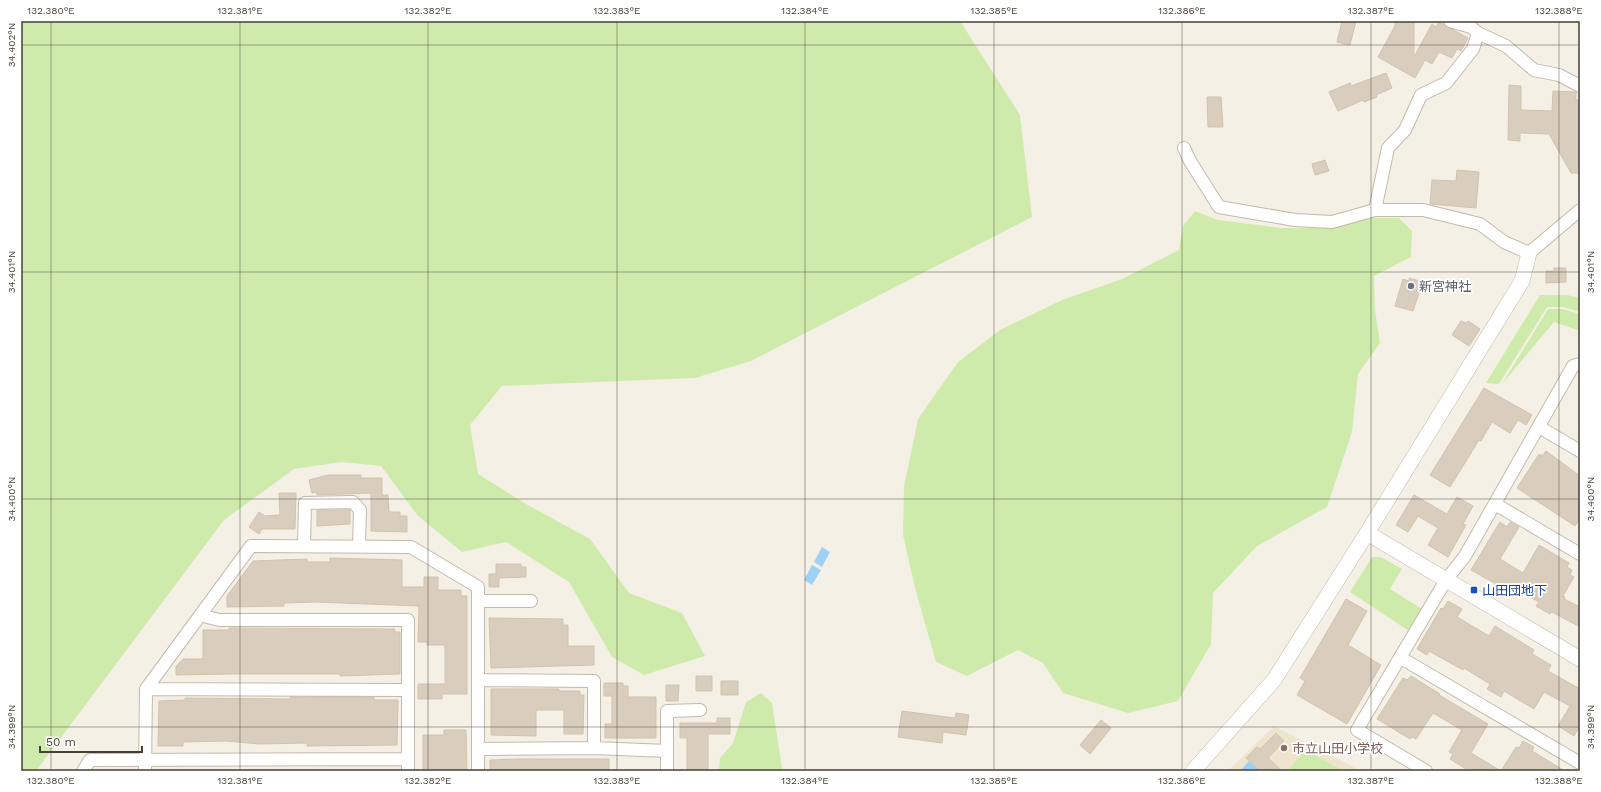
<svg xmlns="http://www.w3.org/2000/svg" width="1601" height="792" font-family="'Work Sans','Noto Sans JP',sans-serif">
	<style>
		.education { fill: #eee5cf }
		.green { fill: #cfebac }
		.water { fill: #9ed2f4 }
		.building { fill: #d9cebe; stroke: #d1c3ad }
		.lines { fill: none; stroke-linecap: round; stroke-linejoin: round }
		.minor-casing { stroke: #c3baab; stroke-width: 14 }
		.tertiary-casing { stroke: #c3baab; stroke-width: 16 }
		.minor { stroke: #fff; stroke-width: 12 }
		.tertiary { stroke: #fff; stroke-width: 15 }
		.ticks { fill: none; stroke: #474035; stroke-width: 1; stroke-opacity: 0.45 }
		.worship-dot { fill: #6b7280; stroke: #fff; stroke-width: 1.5 }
		.transit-dot { fill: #1a4fb4; stroke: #fff; stroke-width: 1.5 }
		.education-dot { fill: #8d6e63; stroke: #fff; stroke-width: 1.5 }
		.labels { text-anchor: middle; stroke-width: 3.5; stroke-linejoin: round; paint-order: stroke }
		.worship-label { font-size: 13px; fill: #5b616d; stroke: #fff; text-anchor: start }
		.transit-label { font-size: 13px; fill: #164399; stroke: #fff; text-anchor: start }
		.education-label { font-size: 13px; fill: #785e54; stroke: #fff; text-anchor: start }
		.neatline { fill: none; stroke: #474035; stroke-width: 1.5 }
		.ticks-label { font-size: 10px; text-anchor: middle; fill: #474035 }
	</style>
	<rect width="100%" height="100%" fill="#f4f0e6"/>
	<path class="education" d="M1274 726 1361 771H1228Z"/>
	<path class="green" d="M21 21H960L1020 115 1032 217 751 361 695 378 502 386 470 425 478 474 526 504 590 539 629 593 682 613 705 656 644 675 612 657 569 582 506 542 462 552 418 516 381 466 341 462 294 469 224 520 36 771H21Z
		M1195 211 1218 220 1281 228H1325L1363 218H1399L1412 231 1411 257 1374 276 1375 310 1380 343 1358 374 1352 432 1327 507 1257 546 1213 593 1211 644 1178 701 1128 713 1063 693 1043 663 1018 650 967 676 936 662 915 588 903 535 904 487 918 419 958 362 1000 330 1062 300 1122 279 1179 250 1183 226Z
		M1540 295H1567L1580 298V312L1563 307H1547L1499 384 1486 383Z
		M1548 309H1562L1580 314V331L1554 322 1502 384Z
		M1372 557H1381L1402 569 1390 589 1422 609 1409 631 1350 592Z
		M761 693 772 703 782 768 784 771H719L720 758 733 743 746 702Z
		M1305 750 1344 771H1288Z"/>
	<path class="water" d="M822 547 830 552 822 567 814 562Z
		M812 565 821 570 812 585 804 580Z
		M1249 761 1260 771H1240Z"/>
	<path class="building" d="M1342 21H1356L1350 45 1337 42Z
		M1395 21H1414V57L1432 24 1436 27 1439 22 1468 38 1461 51 1457 49 1452 58 1439 52 1432 64 1425 60 1415 78 1378 57 1395 26Z
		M1386 73 1392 88 1376 95 1377 97 1364 102 1363 100 1338 111 1329 92 1350 83 1351 86Z
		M1509 85 1521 86V110L1552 111 1553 91 1576 92V100H1580V173H1571L1549 134 1520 133V141L1508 140Z
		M1207 97H1221L1223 127H1208Z
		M1325 160 1329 171 1315 175 1312 164Z
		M1457 170 1479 172 1476 208 1430 204 1432 180 1456 181Z
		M1554 268H1566V282L1546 283V271H1554Z
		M1409 278 1423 282 1413 311 1395 306 1403 279 1409 281Z
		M1461 321 1466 323 1468 321 1480 329 1469 346 1452 335Z
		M1484 388 1532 415 1526 425 1518 420 1510 433 1492 422 1481 441 1479 440 1450 487 1430 475Z
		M1546 451 1580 476V518L1575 526 1517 488 1539 454 1542 456Z
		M328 475H361V478H382V495H388L389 512H400V516H407V532L371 531V493L317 495V492L312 493 309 480Z
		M279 493H296L295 529H262L259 534 249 527 259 512 265 516 280 515Z
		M1414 495 1447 514 1457 497 1473 506 1463 524 1466 525 1448 557 1428 545 1438 528 1418 516 1408 532 1396 525Z
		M317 510H350V524L317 526Z
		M1500 522 1507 527 1510 522 1519 527 1500 559 1523 573 1539 545 1569 563 1567 567 1572 570 1570 575 1574 577 1563 596 1565 597 1564 599 1580 607V627L1552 612 1550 614 1536 606 1539 602 1508 584 1505 589 1471 570Z
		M330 558 402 560V587H424V577H438V590H461V596H467V694H442V699H418V684H445V645H427V642H418L419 606 315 602 284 603V606L227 607V596L253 561 307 559V562H330Z
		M496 564H521V567H526V577L499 578V587H489V574H496Z
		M1346 599 1367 611 1348 645 1381 665 1347 724 1297 695 1305 681 1300 678Z
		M1448 601 1462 609 1457 617 1489 636 1495 626 1534 650 1532 654 1551 665 1548 671 1580 689V726L1574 736 1558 726 1570 706 1544 692 1534 709 1504 691 1501 697 1487 689 1490 684 1464 668 1463 670 1429 651 1427 655 1417 649 1441 608 1443 609Z
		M489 618 563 619V625H568V646H594V665L491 668Z
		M229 628 395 629V632H400V674L340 676V674H230L176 675V666L183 659H203V630H229Z
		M696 676H712V691H696Z
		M1411 676 1440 694 1439 695 1488 724 1471 753 1501 771 1516 747 1519 748 1523 741 1534 747 1532 751 1565 771H1469L1450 759 1453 754 1449 752 1462 730 1433 713 1416 739 1412 737 1410 739 1377 719 1403 678 1407 680Z
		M721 681H738V695H721Z
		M604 683H623V686H628V697H656V738H605V724H612V696H604Z
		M666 685H679L678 701H666Z
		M491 689H559V691H580V695H584L583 734H564V710H536V736L491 735Z
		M290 697H374V700H398L397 745 307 746V743L259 744 226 741 183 742V746H158L159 701 185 700V698L290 699Z
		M902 711 955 718 956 713 969 715 966 735 943 732 942 743 898 737Z
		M717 718H730V734H708V771H687V738H680V723H717Z
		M1101 720 1111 728 1090 754 1080 745Z
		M444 730H466L467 771H423V735H444Z
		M1276 733 1284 741 1268 758 1282 771H1260L1246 758 1257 747 1260 749Z
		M519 759H609V771H490V760Z"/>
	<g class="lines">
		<g class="minor-casing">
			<path id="minor" d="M1450 21 1471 27 1478 33 1506 46 1534 70 1559 75 1580 86
				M1184 148 1190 161 1219 207 1295 220 1332 222 1375 210H1423L1480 224 1504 242 1529 253 1580 210
				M1375 210 1388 148 1405 130 1421 95 1446 83 1473 49 1478 33
				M1539 427 1580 451
				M1495 504 1580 554
				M304 546 305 503 353 502 360 510 359 546
				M478 601H531
				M200 615 219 620H408V771
				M1401 658 1580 763
				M479 680 594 681V748
				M146 689 408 690
				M478 749 594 748 667 751
				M83 771 90 760 408 759
				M145 771 146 689 251 546 411 547 478 587V771
				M667 771V711L700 710
				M1426 771 1357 730 1446 580 1465 556 1573 366 1580 364"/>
		</g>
		<g class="tertiary-casing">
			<path id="tertiary" d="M1367 533 1580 659
				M1193 771 1274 680 1367 533 1522 281 1529 253"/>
		</g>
		<use href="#minor" class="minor"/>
		<use href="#tertiary" class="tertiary"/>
	</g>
	<path class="ticks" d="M51 21V771M240 21V771M428 21V771M617 21V771M805 21V771M994 21V771M1182 21V771M1371 21V771M1559 21V771M21 45H1580M21 272H1580M21 499H1580M21 727H1580"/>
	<circle class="worship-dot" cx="1411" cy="286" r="4"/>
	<rect class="transit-dot" x="1470" y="586" width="8" height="8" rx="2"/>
	<circle class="education-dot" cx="1284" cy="748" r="4"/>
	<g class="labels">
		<g class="worship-label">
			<text x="1419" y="291">新宮神社</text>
		</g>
		<g class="transit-label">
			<text x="1482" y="595">山田団地下</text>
		</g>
		<g class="education-label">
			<text x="1292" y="753">市立山田小学校</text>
		</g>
	</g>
	<rect width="1601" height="792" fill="none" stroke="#ffffff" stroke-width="44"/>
	<path d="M40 746v6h102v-6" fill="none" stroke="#474035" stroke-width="2"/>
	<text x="46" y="746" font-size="12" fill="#474035" stroke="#ffffff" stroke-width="3" paint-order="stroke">50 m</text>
	<rect x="22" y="22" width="1557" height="748" class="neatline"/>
	<g class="ticks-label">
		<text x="51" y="14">132.380°E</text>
		<text x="240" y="14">132.381°E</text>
		<text x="428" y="14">132.382°E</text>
		<text x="617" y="14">132.383°E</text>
		<text x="805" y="14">132.384°E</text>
		<text x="994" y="14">132.385°E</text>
		<text x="1182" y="14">132.386°E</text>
		<text x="1371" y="14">132.387°E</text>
		<text x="1559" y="14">132.388°E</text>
		<text transform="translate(11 45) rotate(-90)" y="4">34.402°N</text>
		<text transform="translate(11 272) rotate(-90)" y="4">34.401°N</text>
		<text transform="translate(1590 272) rotate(-90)" y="4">34.401°N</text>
		<text transform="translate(11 499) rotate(-90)" y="4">34.400°N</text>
		<text transform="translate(1590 499) rotate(-90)" y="4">34.400°N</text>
		<text transform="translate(11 727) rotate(-90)" y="4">34.399°N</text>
		<text transform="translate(1590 727) rotate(-90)" y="4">34.399°N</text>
		<text x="51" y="784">132.380°E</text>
		<text x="240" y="784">132.381°E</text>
		<text x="428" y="784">132.382°E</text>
		<text x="617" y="784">132.383°E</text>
		<text x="805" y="784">132.384°E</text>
		<text x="994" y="784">132.385°E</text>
		<text x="1182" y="784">132.386°E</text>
		<text x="1371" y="784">132.387°E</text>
		<text x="1559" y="784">132.388°E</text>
	</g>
</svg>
